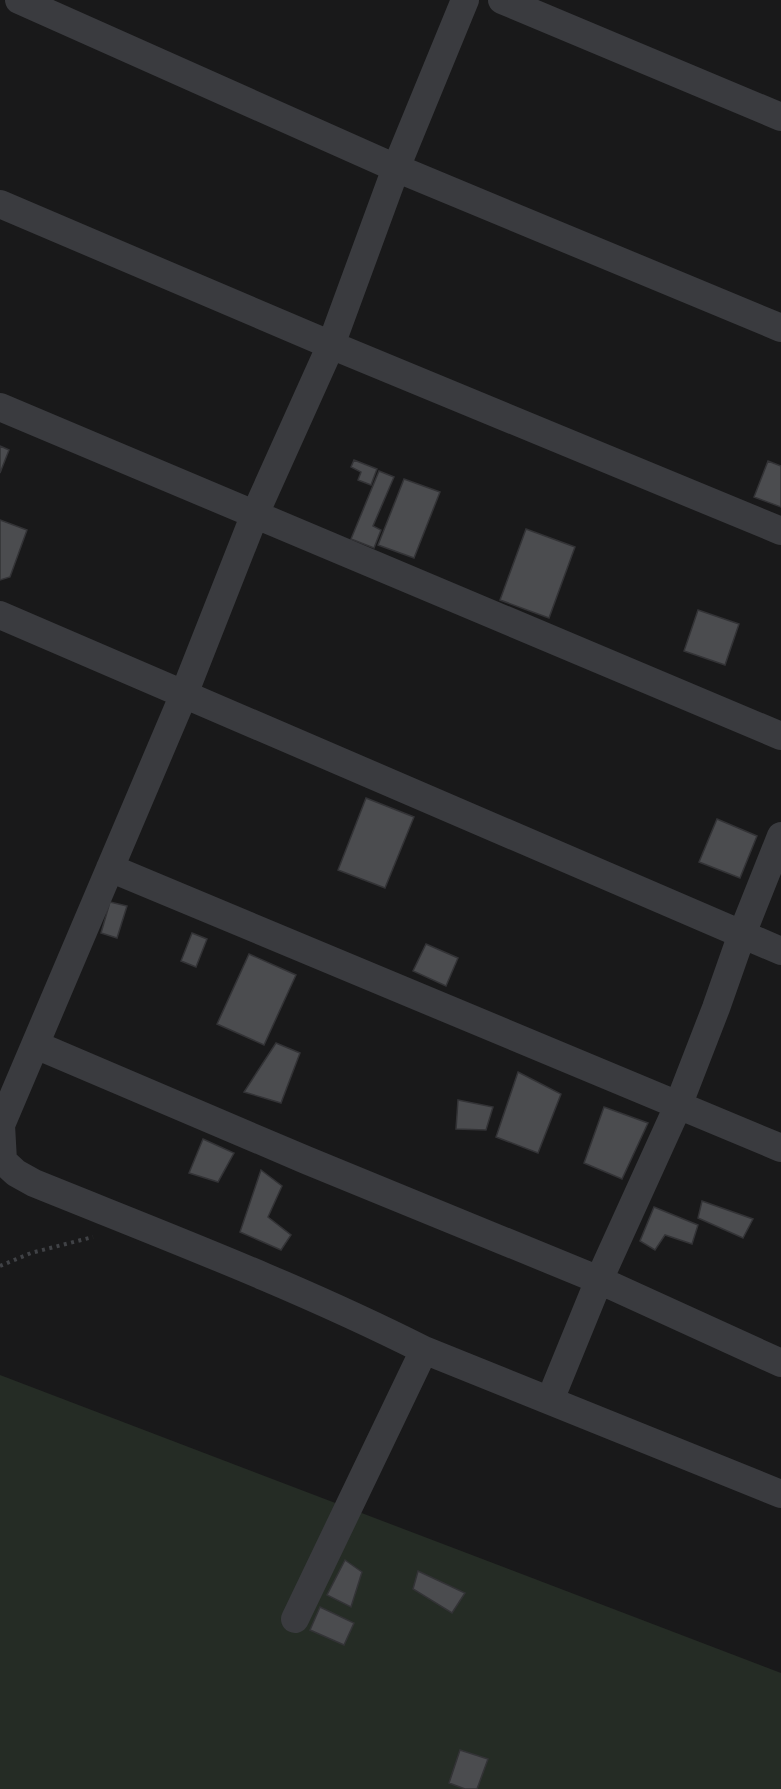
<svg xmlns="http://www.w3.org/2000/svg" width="781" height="1789" font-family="'Source Sans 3',sans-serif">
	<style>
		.green { fill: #252c25 }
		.building { fill: #4b4c4f; stroke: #333336; stroke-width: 1.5 }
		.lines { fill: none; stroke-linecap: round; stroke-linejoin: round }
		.path { stroke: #404246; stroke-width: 4; stroke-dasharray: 3 4.5; stroke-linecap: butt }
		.street { stroke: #3a3b3f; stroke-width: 28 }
	</style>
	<rect width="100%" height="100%" fill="#19191a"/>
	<path class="green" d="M0 1375 781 1673V1789H0Z"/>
	<path class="building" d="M0 446 9 450 0 473Z
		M354 460 377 469 371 485 358 480 361 472 351 467Z
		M768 461 781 466V507L754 497Z
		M379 471 394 477 373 526 381 530 374 548 351 539Z
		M404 479 440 492 414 558 378 545Z
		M0 520 27 530 10 577 0 580Z
		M526 529 575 547 549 618 500 600Z
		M698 610 739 624 725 665 684 651Z
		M366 798 414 817 385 888 338 870Z
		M717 819 757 836 740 878 699 862Z
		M110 902 127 906 117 938 101 933Z
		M192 933 207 939 196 967 181 961Z
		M426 944 458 958 446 986 413 971Z
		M249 954 296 975 264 1045 217 1024Z
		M276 1043 300 1053 281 1103 244 1092Z
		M518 1072 561 1094 538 1153 496 1137Z
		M458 1100 493 1107 486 1130 456 1129Z
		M604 1107 648 1123 622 1179 584 1163Z
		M203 1139 234 1153 218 1182 189 1173Z
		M261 1170 282 1186 268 1217 291 1235 281 1250 240 1232Z
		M702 1201 753 1219 743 1238 698 1218Z
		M654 1207 698 1225 692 1244 665 1235 655 1250 640 1241Z
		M345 1560 362 1572 351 1607 327 1595Z
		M418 1571 465 1593 452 1613 413 1589Z
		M320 1607 354 1623 344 1645 310 1630Z
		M460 1750 488 1759 477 1789H465L449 1783Z"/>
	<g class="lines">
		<path class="path" d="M0 1266 31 1253 93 1237"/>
		<path class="street" d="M19 0 396 168 781 328
			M502 0 781 117
			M0 204 331 345 781 531
			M0 407 781 736
			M0 615 781 951
			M110 868 781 1148
			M36 1045 306 1160 599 1280 781 1363
			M424 1350 781 1494
			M550 1400 599 1280 678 1106 716 1008 742 934 781 836
			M295 1619 424 1350C297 1286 165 1236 34 1183L16 1173 3 1161 1 1125 184 694 255 514 331 345 396 168 465 0"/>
	</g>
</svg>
